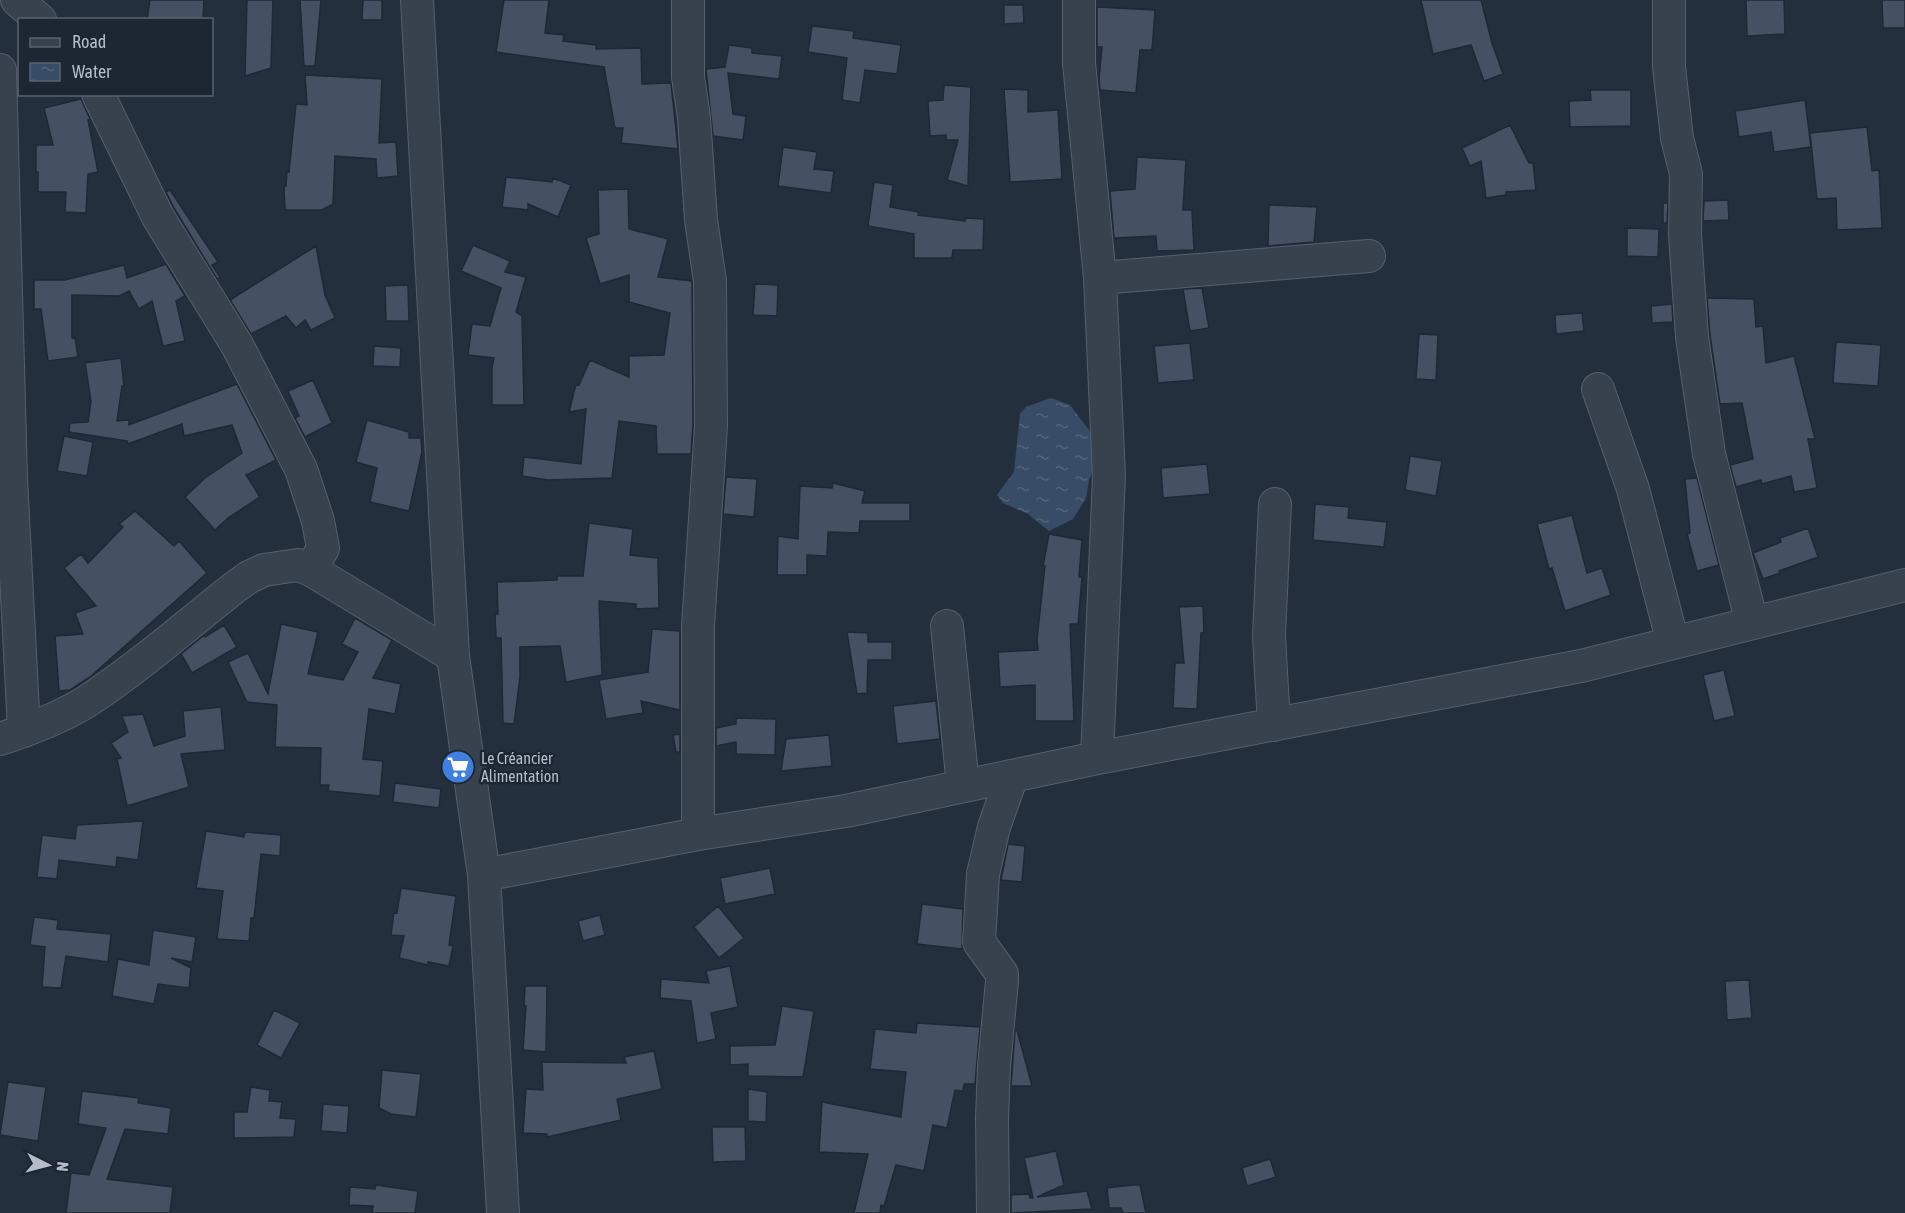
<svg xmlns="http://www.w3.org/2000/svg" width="1905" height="1213" font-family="'Asap Condensed',sans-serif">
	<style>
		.water { fill: url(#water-ripples) }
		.building { fill: #455162; stroke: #1f2835; stroke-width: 1.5 }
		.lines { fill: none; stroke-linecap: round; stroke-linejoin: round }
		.minor-casing { stroke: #565f6c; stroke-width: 34 }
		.minor { stroke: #38414e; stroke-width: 32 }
		.labels { text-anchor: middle; stroke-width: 5; stroke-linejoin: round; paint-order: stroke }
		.poi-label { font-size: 16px; fill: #b4bcc9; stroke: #1d2633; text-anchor: start }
	</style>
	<defs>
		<pattern id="water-ripples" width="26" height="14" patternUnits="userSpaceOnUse" patternTransform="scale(1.5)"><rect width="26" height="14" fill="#394c67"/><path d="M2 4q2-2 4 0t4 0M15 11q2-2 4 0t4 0" fill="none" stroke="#53647b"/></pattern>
	</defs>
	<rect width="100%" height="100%" fill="#242f3e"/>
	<path class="water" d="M1051 398 1070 405 1102 447 1101 456 1089 480 1086 498 1073 519 1049 531 1028 514 1003 503 997 495 1014 472 1020 414 1026 407Z"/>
	<path class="building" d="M150 0H204L203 20H147Z
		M247 0H273L271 68 245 76Z
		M300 0H321L315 66H304Z
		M363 0H382V20H362Z
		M504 0H549L545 33 564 35 563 41 596 45V49L641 48 642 84 671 83 678 149 621 143 623 128H615L604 67 496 52Z
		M1421 0H1481L1492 43 1503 74 1484 81 1471 45 1433 54Z
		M1746 0H1784L1785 34 1747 36Z
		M1882 0H1905V28H1883Z
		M1004 5H1023L1024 23 1004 24Z
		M1097 7 1155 10 1152 50H1140L1136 93 1100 90 1099 79 1102 47H1097Z
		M812 26 854 31 853 38 901 45 897 74 865 70 860 103 842 100 847 58 808 52Z
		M729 45 752 48V53L782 56 779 79 728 73 733 114 746 116 743 140 713 136 706 69 725 67Z
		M305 75 382 79 379 143 396 142 398 176 377 178 376 159 335 156 333 204 322 210H285L284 186H286L287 172H289L296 104 307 105Z
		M944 85 971 87 968 186 947 180 958 140H946V135L930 136 928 101 943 100Z
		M1004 89 1028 90V112L1058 110 1062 179 1010 182Z
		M1590 90H1631V126L1570 127 1569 101 1591 100Z
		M81 99 90 119 88 120 98 172 88 174 86 213 65 212 66 192H38V172H36V145H53L44 108Z
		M1805 100 1811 147 1774 152 1771 132 1739 137 1735 111Z
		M1510 125 1529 163H1533L1536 190 1506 192V195L1486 198 1481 161 1470 166 1462 148Z
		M1867 127 1872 171 1879 170 1882 228 1837 230 1836 198 1817 199 1810 133Z
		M783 147 817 152 814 169 834 171 831 193 778 186Z
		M1137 157 1186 160 1183 210H1192L1194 250 1157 251 1156 236 1114 238 1110 191 1135 189Z
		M506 177 552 182 553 178 571 185 558 217 528 204V210L502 207Z
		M874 182 893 185 890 207 919 212 918 215 965 221V218L984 219 983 250H953L952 258H914V234L868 226Z
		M628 189 629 229 668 239 658 277 692 281 693 425 691 454H657L656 426 619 421 612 478 548 480 522 476 524 457 581 464 586 409 569 412 576 384 579 385 590 360 629 377V356L664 355 670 313 629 302V275L600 284 586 238 599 234 598 190Z
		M170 190 218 262 212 265 220 277 217 279 174 208 166 192Z
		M1728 200 1729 220 1703 221 1704 201Z
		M1663 203H1668L1667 223H1663Z
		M1269 205 1317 207 1314 242 1268 246Z
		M1627 228 1659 229 1658 257 1627 256Z
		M473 245 510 261 505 272 526 277 516 312 522 316 524 405H492V368L494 358 468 355 472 324 490 326 501 288 461 271Z
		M316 246 325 295 335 318 311 330 305 320 296 328 286 316 251 334 230 300Z
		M166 264 185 296 176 301 185 341 163 346 152 301 139 309 129 291 119 296 72 295V338L75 337 78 357 48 361 41 309H34V280H65L124 265 127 278Z
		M755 284 778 285 777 316 753 315Z
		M408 285 409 321H386L385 286Z
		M1202 288 1209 328 1190 331 1183 289Z
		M1707 298 1754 299 1756 327 1763 326 1766 363 1794 356 1815 439H1808L1817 488 1794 492 1791 476 1762 484 1761 480 1736 487 1730 465 1753 459 1742 403 1720 404 1710 335Z
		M1672 304 1673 322 1652 323 1651 306Z
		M1582 313 1584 331 1556 334 1555 315Z
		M1419 334 1438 335 1436 380 1416 379Z
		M1836 342 1881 345 1878 386 1833 383Z
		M1190 343 1194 380 1158 383 1154 346Z
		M374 346 401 348 400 367 373 366Z
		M121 358 124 386H122L117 421 129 420V425L237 384 276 460 246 475 260 497 228 518 215 530 185 497 205 478 242 453 232 425 184 436 182 424 128 444 127 441 69 432 70 423 88 422 91 401 85 363Z
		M313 380 332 423 305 437 295 418 299 416 288 391Z
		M367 420 409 432V438H421L422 452 409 511 370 502 377 468 356 462Z
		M64 436 93 442 87 476 57 471Z
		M1410 456 1442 461 1436 496 1405 490Z
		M1207 464 1210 494 1163 498 1161 468Z
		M726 477 757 479 754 517 723 514Z
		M1697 478 1719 565 1697 571 1687 534 1690 533 1685 479Z
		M833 483 865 491 862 503H910V521H860L859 533 828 532 827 556 807 555V575H777L778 536 798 539 800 486 832 488Z
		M1315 504 1349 507 1348 518 1387 522 1384 547 1313 540Z
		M135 511 174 546 179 541 207 573 90 677 70 690 59 691 55 636 83 634 75 613 96 606 64 568 81 554 88 563 123 527 119 524Z
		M1572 515 1587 573 1602 568 1611 595 1565 611 1552 568 1549 569 1537 524Z
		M589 523 633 529 630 555 658 558 659 608 636 609V604L599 601 602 675 566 682 560 646 520 647V677L514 724 503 723 501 638H496L495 614H498L497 582 557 580V576H583Z
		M1808 528 1818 557 1779 571 1780 573 1763 579 1753 553 1781 542 1780 538Z
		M1049 534 1082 540 1079 577H1082L1078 624H1070L1074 721H1035V685L1000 687 998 652 1038 650 1037 639 1045 566H1043Z
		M1203 606 1204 633H1201L1197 709 1173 708 1175 663H1184L1179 607Z
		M355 618 392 640 373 678 401 684 395 714 369 709 363 759 383 761 380 796 328 791 329 785H320L321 748 275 747 277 705 247 702 228 662 248 653 268 694 281 624 318 632 308 674 343 680 358 652 342 644Z
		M224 625 237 647 192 673 181 654 203 636 205 637Z
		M652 629 680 631V710L641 701 643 713 606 719 599 680 648 672Z
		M847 632 868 633V642H892V660H868L867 693 857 694Z
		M1724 670 1735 716 1714 721 1703 675Z
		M936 701 940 739 897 744 893 706Z
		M221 707 225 750 181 754 189 787 127 806 117 759 121 758 111 743 128 732 122 716 143 714 154 746 185 736 183 711Z
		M736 718 776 719 775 755 736 754V742L716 746V728L736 724Z
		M680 734V752H676L673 735Z
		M829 735 832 766 781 771 786 739Z
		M395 783 441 789 439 808 393 802Z
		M143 821 138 860 117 857 116 867 59 860 57 879 37 877 42 835 75 839 77 825Z
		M206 831 244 837 245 832 281 835 280 856 261 854 254 918H251L249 941 217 939 223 891 196 888Z
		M1008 844 1025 846 1022 882 1001 880Z
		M770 868 775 894 725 904 720 878Z
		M401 888 456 896 449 945 453 946 449 966 428 962V965L399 958 404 936 391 935 394 912 397 913Z
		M922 904 963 909 962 949 917 944Z
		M718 906 744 938 719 958 694 927Z
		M600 915 605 935 583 941 578 921Z
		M34 917 58 920 57 929 111 934 108 962 66 956 61 988 42 987 45 947 30 945Z
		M153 930 196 937 192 962 171 958 191 968 189 988 158 984 154 1004 112 996 118 959 149 965Z
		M730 966 738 1007 711 1013 716 1039 697 1043 691 1001 660 998 661 979 709 983 706 971Z
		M1749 980 1752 1018 1727 1020 1725 981Z
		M525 986H547L546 1052 523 1050 526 1006H524Z
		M782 1006 814 1011 803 1077 748 1076V1064L730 1065V1046L775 1045Z
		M274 1010 300 1023 281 1058 257 1045Z
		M917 1023 980 1027 975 1084H964L963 1091 955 1090 947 1128 933 1125 924 1171 896 1165 884 1206 881 1205 880 1213H854L868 1154 819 1152 822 1102 901 1117 906 1072 870 1069 875 1029 916 1033Z
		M1015 1030H1017L1032 1086H1011Z
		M654 1051 662 1089 617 1099 621 1120 547 1137V1134L523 1133 526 1089 543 1090 542 1062 626 1063 624 1057Z
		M382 1070 421 1074 416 1117 391 1114 379 1108Z
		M8 1082 46 1087 38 1141 0 1135Z
		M251 1087 270 1090 269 1101 282 1102 280 1118 296 1119 294 1137 234 1138V1112H247Z
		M748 1089 767 1092 766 1122 748 1121Z
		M82 1091 139 1098 138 1103 171 1108 168 1134 125 1129 107 1179 173 1187 170 1213H66L71 1173 89 1175 106 1128 78 1124Z
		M323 1104 349 1106 347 1133 321 1131Z
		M712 1127H745L746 1161 713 1162Z
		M1056 1151 1064 1185 1037 1197 1087 1191 1092 1209 1011 1213V1195L1029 1194 1030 1198H1033L1024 1158Z
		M1270 1159 1276 1177 1247 1186 1242 1168Z
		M376 1185 418 1191 415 1213H372L373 1206 349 1205 350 1187 375 1189Z
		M1132 1185H1140L1146 1213H1123L1121 1208H1109L1107 1188Z"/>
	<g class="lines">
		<g class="minor-casing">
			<path id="minor" d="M17 0 40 20
				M417 0 453 656 484 875 503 1213
				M688 0V77L694 117 701 220 710 281 711 426 698 626V834
				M1079 0V63L1100 278 1109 476 1097 758
				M1669 0V67L1677 138 1686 174 1685 234 1692 337 1709 454 1752 623
				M0 70 11 478 24 731
				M98 94 158 217 237 345 301 469 318 521 323 548 311 570
				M1100 278 1369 256
				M1598 389 1633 489 1673 643
				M947 626 963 786
				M1274 725 1269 636 1275 504
				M0 739C28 730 64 716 89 700 140 666 187 625 235 587L249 577 264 570 298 565 311 570 453 656
				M484 875 698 834 846 811 1097 758 1581 666 1905 585
				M993 1213 992 1118 994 1066 1002 981V974L979 942 983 874 994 827 1012 776"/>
		</g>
		<use href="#minor" class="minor"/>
	</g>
	<defs>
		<g id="supermarket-disc" transform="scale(1.725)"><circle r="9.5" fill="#3f7fe0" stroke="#1d2633"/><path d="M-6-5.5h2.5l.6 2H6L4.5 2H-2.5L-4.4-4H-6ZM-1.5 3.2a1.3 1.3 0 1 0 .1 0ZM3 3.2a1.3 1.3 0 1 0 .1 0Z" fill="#fff"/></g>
	</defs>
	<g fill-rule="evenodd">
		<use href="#supermarket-disc" x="458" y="767"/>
	</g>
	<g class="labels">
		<g class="poi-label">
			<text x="481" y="764">Le Créancier<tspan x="481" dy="18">Alimentation</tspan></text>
		</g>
	</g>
	<rect x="18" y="18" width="195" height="78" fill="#1d2633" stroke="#59626f" stroke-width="1.5"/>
	<rect x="30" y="38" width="30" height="9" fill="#38414e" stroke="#59626f" stroke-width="1.5"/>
	<text x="72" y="48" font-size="18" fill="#b4bcc9">Road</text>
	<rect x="30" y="63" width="30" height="18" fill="url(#water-ripples)" stroke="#59626f" stroke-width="1.5"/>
	<text x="72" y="78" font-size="18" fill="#b4bcc9">Water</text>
	<g transform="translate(48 1165) rotate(96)" stroke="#1d2633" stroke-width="4.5" paint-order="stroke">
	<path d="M0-4.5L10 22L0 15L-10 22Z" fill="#b4bcc9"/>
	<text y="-9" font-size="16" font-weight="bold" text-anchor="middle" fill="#b4bcc9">N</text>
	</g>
</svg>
